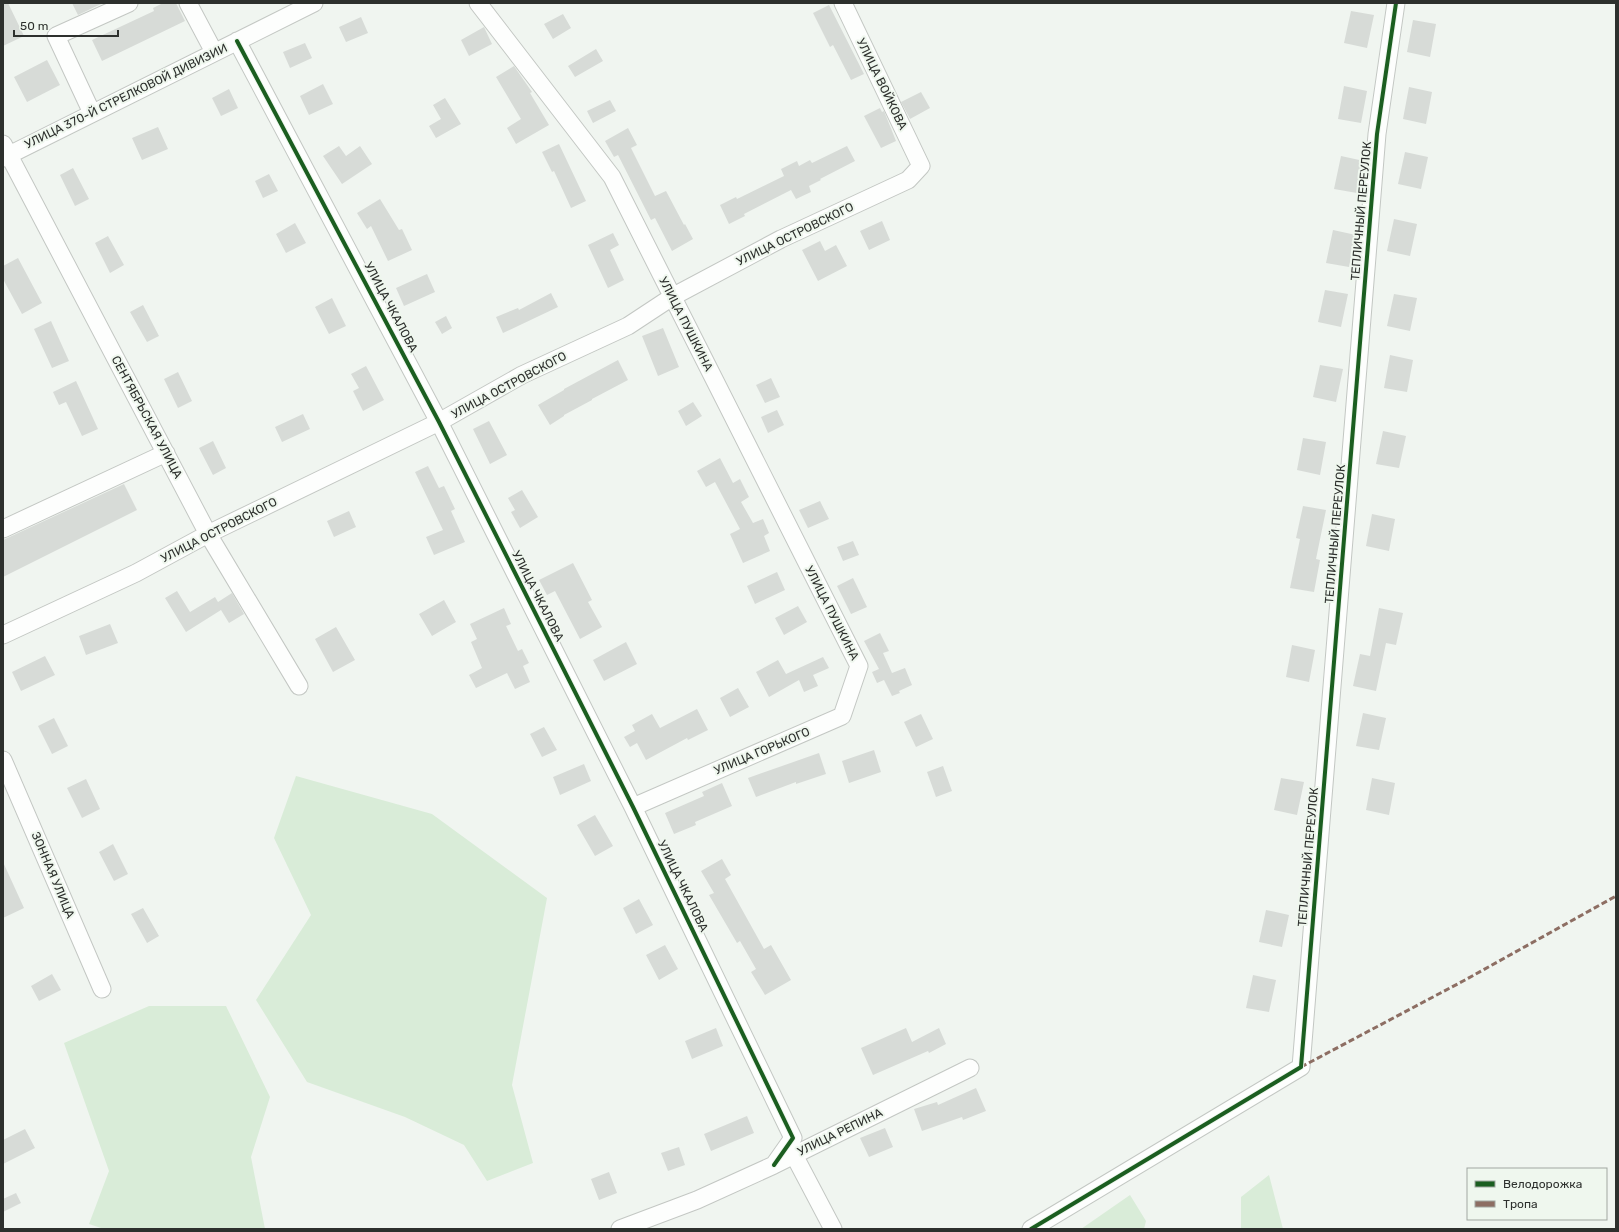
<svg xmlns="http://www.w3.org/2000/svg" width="1619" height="1232" font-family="Rubik,sans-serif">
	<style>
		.green { fill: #d9ecd8 }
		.building { fill: #d7dbd7 }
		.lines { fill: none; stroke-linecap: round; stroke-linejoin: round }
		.minor-casing { stroke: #c3c7c3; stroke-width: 19 }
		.minor { stroke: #fdfefd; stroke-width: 17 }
		.quiet { stroke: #8d6e63; stroke-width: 3; stroke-dasharray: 6 3; stroke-linecap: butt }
		.cycleway-casing { stroke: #eff7ee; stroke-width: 6 }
		.cycleway { stroke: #1b5e20; stroke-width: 4 }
		.labels { text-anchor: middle; stroke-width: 4; stroke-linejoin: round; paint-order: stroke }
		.street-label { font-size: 12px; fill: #2d302d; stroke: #eff7ee }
	</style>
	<rect width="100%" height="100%" fill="#f0f5f0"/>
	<path class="green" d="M296 776 432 814 547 898 512 1085 533 1163 487 1181 464 1145 405 1117 307 1082 256 1000 311 915 274 838Z
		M149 1006H226L270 1097 251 1157 265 1229H104L89 1224 109 1171 64 1043Z
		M1269 1175 1283 1229H1241V1197Z
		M1130 1195 1146 1221 1144 1229H1081Z"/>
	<path class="building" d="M3 3H8L24 36 3 46Z
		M72 3H103L78 15Z
		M163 3H176L185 21 102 61 92 40 154 11 153 8Z
		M829 5 864 74 851 80 833 45 830 47 813 13Z
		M1351 11 1374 15 1367 48 1344 43Z
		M563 14 571 28 553 39 544 24Z
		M361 17 368 33 346 42 339 27Z
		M1413 20 1436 24 1430 57 1407 52Z
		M484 27 492 44 469 56 461 40Z
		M305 43 312 58 290 68 283 52Z
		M596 49 603 61 575 77 568 66Z
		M47 60 60 85 27 102 14 77Z
		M514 66 532 92 530 93 549 125 516 144 507 128 521 119 496 77Z
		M323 84 333 104 309 115 300 96Z
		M1344 86 1367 91 1361 123 1338 119Z
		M1409 87 1432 92 1426 124 1403 119Z
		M229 89 238 108 221 116 212 98Z
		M921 92 930 108 910 119 901 102Z
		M445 98 461 124 436 138 429 126 441 119 433 105Z
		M610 100 616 111 593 123 587 111Z
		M880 108 882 112 884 111 896 141 881 148 864 116Z
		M158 127 168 149 142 160 132 138Z
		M628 128 637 145 631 148 655 196 666 191 684 225 685 224 693 239 672 251 655 218 651 220 618 155 614 157 605 141Z
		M559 144 586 201 571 208 554 171 552 172 542 152Z
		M339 146 346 156 360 146 372 164 342 184 323 156Z
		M847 146 855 161 820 179 821 180 809 186 811 192 796 199 791 190 744 214 745 216 729 224 720 205 736 197 737 199 784 176 781 169 797 161 799 166 810 160 812 163Z
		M1405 152 1428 157 1421 189 1398 184Z
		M1341 156 1364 161 1357 193 1334 189Z
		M73 168 89 199 75 206 60 175Z
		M269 174 278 191 263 198 255 181Z
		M380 199 399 230 402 229 412 250 388 261 371 226 367 229 357 213Z
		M1394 219 1417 224 1410 256 1387 251Z
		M882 221 890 240 869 250 860 231Z
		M295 223 306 243 286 253 276 234Z
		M1333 230 1356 235 1349 267 1326 263Z
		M613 233 619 245 610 250 624 280 608 288 588 245Z
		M108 236 124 265 110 273 95 243Z
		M820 241 825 251 836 245 847 266 818 281 802 250Z
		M18 258 42 303 22 314 3 279V266Z
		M427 274 435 292 404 306 396 288Z
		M1325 290 1348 294 1341 327 1318 322Z
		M551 293 558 307 503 333 496 317 518 308 519 310Z
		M1394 294 1417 298 1410 331 1387 326Z
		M332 298 346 326 329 334 315 307Z
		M143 305 159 336 147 342 130 312Z
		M446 316 452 328 442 334 435 322Z
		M51 321 69 361 52 368 34 329Z
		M663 328 679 367 658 376 642 336Z
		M1390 355 1413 360 1407 392 1384 388Z
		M618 360 628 380 592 399V400L564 415V416L550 425 538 405 564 390V389Z
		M1320 365 1343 369 1336 402 1313 397Z
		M366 366 384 400 363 411 353 391 359 388 351 374Z
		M178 372 192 401 178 408 164 379Z
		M771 378 780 397 765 403 756 385Z
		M76 381 98 429 82 436 66 402 59 405 53 392Z
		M693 402 702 416 686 426 678 411Z
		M777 410 784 425 768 433 761 417Z
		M303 414 310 429 282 442 275 427Z
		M489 421 507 455 490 464 473 429Z
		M1383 431 1406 436 1399 468 1376 464Z
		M1303 438 1326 442 1320 475 1297 470Z
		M213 441 226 468 213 475 199 448Z
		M720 458 733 483 740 479 749 497 741 502 753 523 763 519 769 533 764 536 770 551 743 563 730 534 740 529 715 482 706 487 697 471Z
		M428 466 439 488 444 486 455 509 451 511 465 542 434 555 426 537 443 530 415 472Z
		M124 484 137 510 3 577V540Z
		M522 490 538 517 520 528 511 512 515 510 508 498Z
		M820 501 829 519 808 528 799 510Z
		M1303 506 1326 510 1316 559 1320 560 1314 592 1290 588 1300 539 1296 538Z
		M349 511 356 527 334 537 327 521Z
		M1372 514 1395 519 1389 551 1366 546Z
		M853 541 859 555 843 561 837 547Z
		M573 563 592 600 588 602 602 627 580 639 555 591 547 595 539 580Z
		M777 572 785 590 755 604 747 586Z
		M853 578 867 607 851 614 837 586Z
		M177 591 190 612 215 597 218 602 232 593 244 614 229 623 221 610 186 632 165 598Z
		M444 600 456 622 432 636 419 614Z
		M798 606 807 622 784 635 775 618Z
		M504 608 511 624 506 626 518 651 522 649 529 663 523 666 530 682 515 689 507 673 476 688 469 675 482 668 471 642 477 639 470 624Z
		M1379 608 1403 613 1396 645 1386 643 1376 691 1353 686 1360 654 1370 656Z
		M110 624 118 643 86 655 79 636Z
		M336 627 355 660 333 672 315 639Z
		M880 633 889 651 883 653 892 673 905 668 912 685 899 691 900 693 892 696 884 680 877 683 872 672 879 669 864 641Z
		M626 642 637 664 604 681 593 660Z
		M1292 645 1315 650 1309 682 1286 677Z
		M45 656 55 675 21 691 12 672Z
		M823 657 829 668 813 675 818 686 804 692 799 680 769 697 756 672 778 660 786 674Z
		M738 688 749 707 730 717 720 698Z
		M697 709 708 730 688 740 687 738 646 760 637 743 630 747 624 737 635 731 632 725 652 714 660 728Z
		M1363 713 1386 718 1379 750 1356 746Z
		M921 714 933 739 916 747 904 722Z
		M54 718 68 746 52 754 38 726Z
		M544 727 557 750 542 757 530 734Z
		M874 750 881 772 849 783 842 761Z
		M819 753 826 774 796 784V782L756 797 748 778Z
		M584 764 591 781 560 795 553 777Z
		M943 766 952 791 936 797 927 772Z
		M1281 778 1304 782 1297 815 1274 810Z
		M1372 778 1395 783 1389 815 1366 810Z
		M86 779 100 809 82 818 67 788Z
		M722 783 732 806 695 822 696 825 674 834 665 813 704 796 702 792Z
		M595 815 613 846 595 856 577 825Z
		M113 844 128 874 114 881 99 852Z
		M722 859 731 875 725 879 764 949 771 945 791 980 765 995 751 972 756 969 740 941 737 943 709 895 714 893 701 871Z
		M3 862 24 908 3 918Z
		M639 899 653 925 636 934 623 908Z
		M143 908 159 936 147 943 131 914Z
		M1266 910 1289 915 1282 947 1259 942Z
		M665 945 678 969 659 980 646 955Z
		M52 974 61 990 39 1001 31 986Z
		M1253 975 1276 980 1269 1012 1246 1008Z
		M716 1028 723 1046 692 1059 685 1041Z
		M906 1028 912 1042 939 1028 946 1044 929 1053 928 1051 873 1075 861 1048Z
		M976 1088 986 1111 963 1120 962 1117 922 1131 914 1109 937 1102 938 1105Z
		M747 1116 754 1133 711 1151 704 1134Z
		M885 1128 893 1147 869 1157 860 1138Z
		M25 1129 35 1148 3 1164V1140Z
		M679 1147 685 1165 668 1171 661 1153Z
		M609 1172 617 1193 599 1200 591 1179Z
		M16 1193 21 1203 3 1212V1199Z"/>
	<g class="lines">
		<g class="minor-casing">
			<path id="minor" d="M188 3 214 52
				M478 3 612 177 859 666 842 716 633 807
				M237 41 439 422 633 807 793 1138 774 1165
				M92 113 56 36 129 3
				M3 144 208 534 299 686
				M3 158 314 3
				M3 529 166 453
				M3 635 136 573 208 534 439 422 522 375 628 326 672 297 781 239 908 180 921 166 843 3
				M3 760 102 989
				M794 1155 833 1229
				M620 1229 697 1200 774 1165 970 1068
				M1031 1229 1301 1067 1377 134 1396 3"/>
		</g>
		<use href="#minor" class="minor"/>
		<path class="quiet" d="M1301 1067 1465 980 1616 896"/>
		<g class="cycleway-casing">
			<path id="cycleway" d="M237 41 439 422 633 807 793 1138 774 1165
				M1031 1229 1301 1067 1377 134 1396 3"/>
		</g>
		<use href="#cycleway" class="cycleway"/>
	</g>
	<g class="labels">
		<g class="street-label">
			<text transform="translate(882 84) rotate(64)" y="4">УЛИЦА ВОЙКОВА</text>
			<text transform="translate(126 96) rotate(-26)" y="4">УЛИЦА 370-Й СТРЕЛКОВОЙ ДИВИЗИИ</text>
			<text transform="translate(1361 211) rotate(-85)" y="4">ТЕПЛИЧНЫЙ ПЕРЕУЛОК</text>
			<text transform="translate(795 234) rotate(-26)" y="4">УЛИЦА ОСТРОВСКОГО</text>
			<text transform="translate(391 307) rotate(62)" y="4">УЛИЦА ЧКАЛОВА</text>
			<text transform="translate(686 324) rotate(63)" y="4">УЛИЦА ПУШКИНА</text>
			<text transform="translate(509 385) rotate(-28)" y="4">УЛИЦА ОСТРОВСКОГО</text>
			<text transform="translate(147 417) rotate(62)" y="4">СЕНТЯБРЬСКАЯ УЛИЦА</text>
			<text transform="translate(219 530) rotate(-27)" y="4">УЛИЦА ОСТРОВСКОГО</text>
			<text transform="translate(1335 534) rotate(-85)" y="4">ТЕПЛИЧНЫЙ ПЕРЕУЛОК</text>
			<text transform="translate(538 596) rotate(63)" y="4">УЛИЦА ЧКАЛОВА</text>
			<text transform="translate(832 613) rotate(63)" y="4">УЛИЦА ПУШКИНА</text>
			<text transform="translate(762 751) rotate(-23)" y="4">УЛИЦА ГОРЬКОГО</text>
			<text transform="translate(1308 857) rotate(-85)" y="4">ТЕПЛИЧНЫЙ ПЕРЕУЛОК</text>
			<text transform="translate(53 875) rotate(67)" y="4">ЗОННАЯ УЛИЦА</text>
			<text transform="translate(683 886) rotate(64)" y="4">УЛИЦА ЧКАЛОВА</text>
			<text transform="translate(840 1132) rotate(-26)" y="4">УЛИЦА РЕПИНА</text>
		</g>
	</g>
	<rect width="1619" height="1232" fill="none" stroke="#2d302d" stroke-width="8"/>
	<rect x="1467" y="1168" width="140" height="52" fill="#eff7ee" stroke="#a1a7a1"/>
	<rect x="1475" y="1181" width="20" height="6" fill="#1b5e20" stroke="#a1a7a1"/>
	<text x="1503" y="1188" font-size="12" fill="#2d302d">Велодорожка</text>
	<rect x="1475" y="1201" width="20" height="6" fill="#8d6e63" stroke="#a1a7a1"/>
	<text x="1503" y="1208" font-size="12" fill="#2d302d">Тропа</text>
	<path d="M14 30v6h104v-6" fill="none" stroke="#2d302d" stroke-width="2"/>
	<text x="20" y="30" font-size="12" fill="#2d302d" stroke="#eff7ee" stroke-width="3" paint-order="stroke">50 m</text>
</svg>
